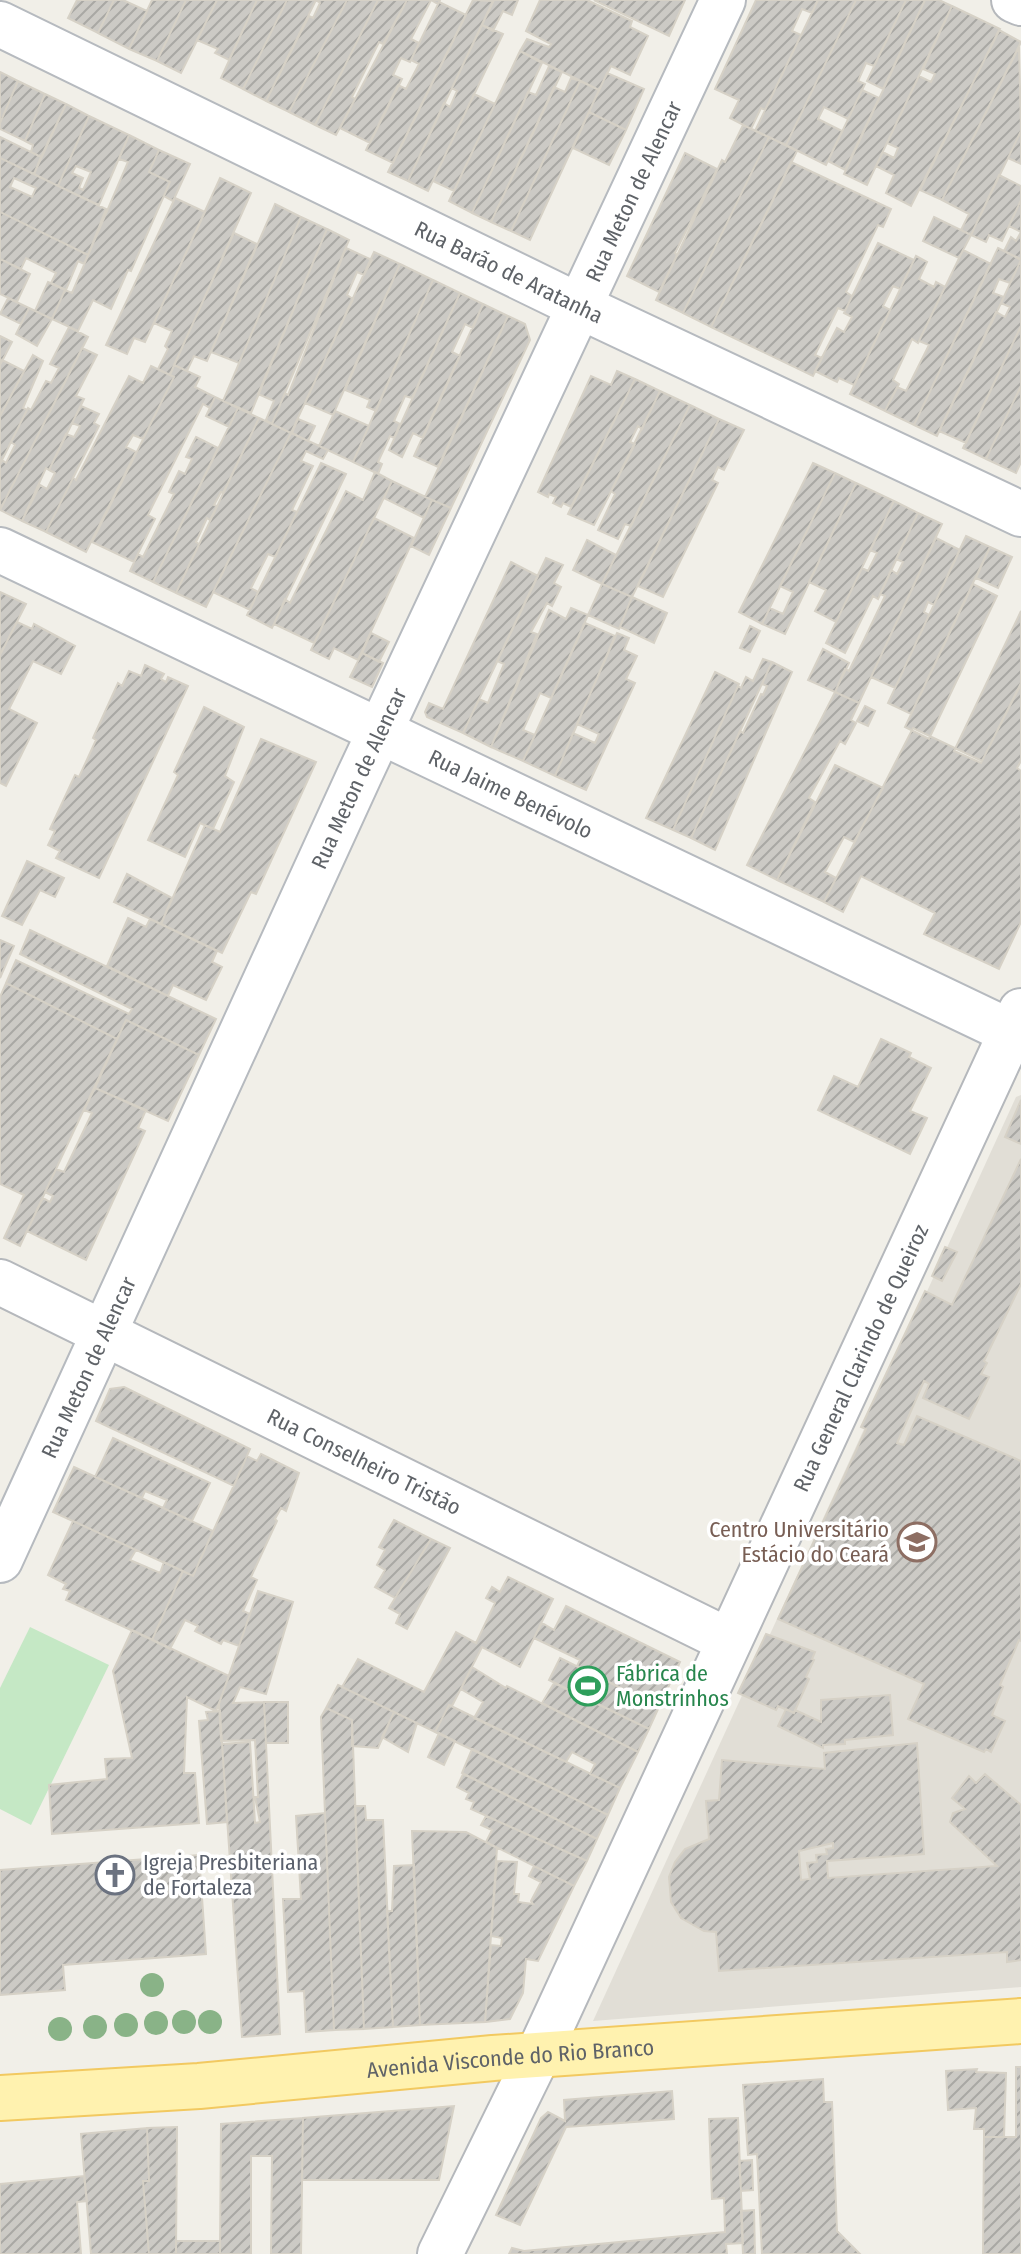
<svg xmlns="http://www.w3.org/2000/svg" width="1021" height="2254" font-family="'Fira Sans Condensed',sans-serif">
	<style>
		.education { fill: #e1ded6 }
		.garden { fill: #c5e8c5 }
		.building { fill: url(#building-hatch); stroke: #d6d1c6; stroke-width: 2; fill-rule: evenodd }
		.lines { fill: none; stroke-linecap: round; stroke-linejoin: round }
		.street-casing { stroke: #b5b8bc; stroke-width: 48 }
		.secondary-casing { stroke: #b6babf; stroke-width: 48 }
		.primary-casing { stroke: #f2c960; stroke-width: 48 }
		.street { stroke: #fff; stroke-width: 44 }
		.secondary { stroke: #fff; stroke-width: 44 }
		.primary { stroke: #fff2af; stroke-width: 44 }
		.tree { fill: #89b387 }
		.labels { text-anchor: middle; stroke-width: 7; stroke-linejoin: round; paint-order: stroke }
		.street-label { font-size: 22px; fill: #5f6368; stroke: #fff }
		.education-label { font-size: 22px; fill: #785e54; stroke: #fff; text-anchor: end }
		.leisure-label { font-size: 22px; fill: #27864d; stroke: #fff; text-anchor: start }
		.worship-label { font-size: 22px; fill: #5b616d; stroke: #fff; text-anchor: start }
	</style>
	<defs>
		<pattern id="building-hatch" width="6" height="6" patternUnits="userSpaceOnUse" patternTransform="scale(2)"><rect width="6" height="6" fill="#cccac5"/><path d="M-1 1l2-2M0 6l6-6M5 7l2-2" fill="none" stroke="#a9a8a4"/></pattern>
	</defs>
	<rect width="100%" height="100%" fill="#f1efe8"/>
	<path class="education" d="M1021 1095V1987L593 2021 1016 1097Z"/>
	<path class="garden" d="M30 1627 109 1665 31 1825 0 1809V1688Z"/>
	<path class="building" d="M77 0H114L98 33 68 18Z
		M114 0H123L147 11 129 49 98 33Z
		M152 0H186L157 61 129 49Z
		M186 0H217L181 73 157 61Z
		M217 0H257L229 60 215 53 218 49 197 40Z
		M257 0H287L243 89 221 78Z
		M287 0H316L266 101 243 89Z
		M347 0H378L315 125 289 112Z
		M347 0 289 112 266 101 309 16 313 18 320 3 316 0Z
		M378 0H407L383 44 379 42 352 97 355 99 336 135 315 125Z
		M407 0H440L438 4 431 0 411 39 419 43 410 62 401 58 393 75 402 79 370 143 340 128Z
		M473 0 493 1 408 181 388 172Z
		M494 0H518L512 15 503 11 493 31 482 25Z
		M587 0 632 21 630 27 648 36 630 75 611 66 599 90 520 51 527 39 549 47 551 44 526 31 540 0Z
		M594 0H685L669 36Z
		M756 0H818L812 13 802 9 792 31 801 35 765 110 761 108 751 129 730 118 739 100 715 89Z
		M818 0H856L786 145 755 131Z
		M856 0H906L874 66 866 63 858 81 865 84 848 119 824 107 818 119 842 131 826 165 786 145Z
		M906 0H925L883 89 867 81Z
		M925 0H939L952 6 867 185 844 174Z
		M439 2 466 15 393 163 366 150 398 85 406 89 419 64 411 60Z
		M952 6 1000 29 911 206 886 193 894 175 876 166 883 152 894 158 898 148 887 143 919 76 931 82 935 74 923 69Z
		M482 25 503 34 428 191 408 181 444 103 450 107 457 91 452 88Z
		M999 30 1021 42 942 200 920 190Z
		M1019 47 1021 131 971 235 961 230 969 214 942 200Z
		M520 51 542 63 472 213 449 201Z
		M549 66 562 72 491 222 472 213 528 92 536 95Z
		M0 72 18 81 0 123Z
		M607 73 644 89 626 130 589 112Z
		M571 78 580 81 511 231 491 222 554 87 565 92Z
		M18 81 45 94 25 141 0 129V123Z
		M580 81 599 90 530 240 511 231Z
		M862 90 879 98 845 170 828 161Z
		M45 94 66 104 41 157 31 152 33 145 25 141Z
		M474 94 495 104 454 191 433 181Z
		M66 104 89 116 58 186 34 174Z
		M589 112 626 130 609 165 573 148Z
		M89 116 129 135 99 205 58 186ZM76 166 91 172 83 190 79 188 83 178 72 173Z
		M743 125 769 137 683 313 656 300 722 160 725 162Z
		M1021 131V164L1008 158Z
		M129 135 159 150 149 172 170 182 131 271 128 270 111 309 93 300 78 331 52 319 65 290 72 293 128 162 119 159Z
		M0 137 41 157 34 174 0 158Z
		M769 137 797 151 711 327 683 313Z
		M159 150 190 164 173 201 164 196 170 182 149 172Z
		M685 153 717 169 675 253 677 255 659 292 627 276Z
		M0 158 106 209 88 255 0 212ZM14 178 36 188 32 197 10 187Z
		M791 162 891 209 883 227 878 225 846 292 852 296 845 311 838 308 815 355 822 358 813 376 711 327Z
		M999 175 1021 186V200L1002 241 989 235 986 242 971 235Z
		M220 178 251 193 170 375 158 369 168 349 165 346 172 331 154 323Z
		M175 198 205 212 145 342 134 338 127 354 106 345Z
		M1021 200V259L1004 251 1011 237 1016 241 1021 232 1009 226Z
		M275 204 301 217 239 363 211 352Z
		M0 212 88 255 84 264 78 261 66 290 51 283 56 273 26 258 21 269 0 259Z
		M301 217 327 229 251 413 223 401Z
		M934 217 971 235 959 258 923 241Z
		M327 229 349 240 272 424 266 420 274 401 258 394Z
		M234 233 257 244 207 361 194 356 187 371 174 365Z
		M878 243 914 260 900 289 893 286 883 306 890 310 854 385 839 378 837 382 815 371 837 328 844 332 852 317 844 313Z
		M346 248 372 260 364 275 357 272 347 295 353 299 291 433 272 424 285 393 288 395Z
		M998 248 1021 260 1010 283 999 279 993 293 1004 297 937 436 914 425Z
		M963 250 991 264 914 425 885 411 897 387 906 391 929 345 919 341Z
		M374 252 400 264 333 415 305 403Z
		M916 256 927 262 919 279 934 287 936 282 945 287 918 343 912 339 893 380 899 384 885 411 850 394Z
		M0 259 30 274 17 302 0 294Z
		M1021 260V326L966 443 939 431 996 312 1005 317 1010 307 1001 303Z
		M400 264 433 280 376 411 367 407 370 400 345 390Z
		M433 280 460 293 412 398 405 396 394 421 400 424 394 438 390 436 378 462 382 464 378 474 353 462Z
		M48 282 65 290 52 319 35 311Z
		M460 293 483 304 473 328 465 324 452 352 460 356 423 438 413 433 402 457 389 450Z
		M8 298 29 308 21 324 0 314Z
		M483 304 508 316 438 467 414 456Z
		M29 308 52 319 37 346 16 334Z
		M508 316 525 324 530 340 451 508 425 497Z
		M1021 326V386L986 459 963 448Z
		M69 327 88 337 0 510V464L2 460 6 463 15 445 11 442 28 408 31 410 46 381 51 383 59 368 50 364Z
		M0 336 12 342 0 365Z
		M82 348 97 355 76 396 84 399 49 470 46 468 22 521 0 510Z
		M33 355 43 361 23 408 27 410 0 464V416Z
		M2 360 24 371 0 416V365Z
		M174 365 200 377 195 387 215 397 210 408 203 404 148 515 155 519 134 562 92 542 174 377 170 375Z
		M151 366 174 377 143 439 133 435 126 447 136 452 86 552 46 532 73 478 76 480 129 376 143 383Z
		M617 371 635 379 571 507 563 503 561 507 553 503 556 497 549 494 548 497 538 492 591 376 611 385Z
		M635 379 660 391 642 429 638 426 630 442 635 444 594 525 568 514Z
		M1021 386V462L1016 473 986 459Z
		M660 391 690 405 631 526 625 524 618 539 598 530 615 494 611 491Z
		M215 397 238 408 229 427 206 416Z
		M690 405 719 419 632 597 602 584Z
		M81 406 99 414 94 423 99 426 46 532 22 521 40 485 47 489 55 473 49 470 66 434 74 437 80 426 72 423Z
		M238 408 259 418 223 493 221 492 214 505 217 506 210 520 207 518 196 542 199 544 176 593 153 582Z
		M335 411 369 426 353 462 319 446Z
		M259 418 291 433 206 607 176 593Z
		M298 419 315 426 308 441 292 433Z
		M719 419 744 430 724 470 718 467 712 480 718 483 663 597 638 586Z
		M291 433 328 450 323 459 306 451 301 461 313 466 292 510 297 512 275 557 268 554 251 588 258 592 250 610 213 592Z
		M196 437 218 448 153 582 130 571 138 554 143 557 174 494 169 492 179 471 185 474 192 459 186 457Z
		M321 463 346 474 272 628 247 615Z
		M813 463 835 473 762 624 739 612Z
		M375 472 392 481 314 643 274 624 285 599 290 603 346 491 363 500Z
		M835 473 856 483 785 634 762 624 770 608 783 614 793 592 780 586Z
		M392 481 432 500 424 518 384 498Z
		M856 483 894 501 836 622 815 611 826 590 809 582Z
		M432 500 451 508 429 555 411 546Z
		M894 501 918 513 878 599 873 596 845 653 826 643 862 568 868 571 877 553 870 550Z
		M918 513 942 524 859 703 835 692 845 669 849 671 885 596 880 594 891 570 897 574 903 562 896 559Z
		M374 518 414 538 358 660 334 648 329 659 311 650Z
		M966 536 990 547 911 714 888 703Z
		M936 538 960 550 934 605 928 602 924 612 929 615 895 688 871 677Z
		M587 540 616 555 602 584 573 570Z
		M990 547 1012 557 998 588 976 578Z
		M546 558 563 565 554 583 561 587 552 606 547 603 531 632 537 634 491 747 463 733 479 699 488 703 504 664 497 661Z
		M511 562 538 576 463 733 427 717 425 712 429 703 443 709Z
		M602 584 632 597 619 629 588 615Z
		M973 584 997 596 929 739 905 727Z
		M0 592 26 604 0 655Z
		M632 597 667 613 654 643 620 627Z
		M571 608 588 615 551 698 540 693 523 730 535 735 523 761 491 747 549 610 566 619Z
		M1021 611V684L981 763 954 751Z
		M17 622 32 629 34 624 75 646 61 674 33 661 9 709 37 723 6 786 0 783V655Z
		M585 623 615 636 555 776 523 761Z
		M750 626 760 631 750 652 740 648Z
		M371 633 389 642 379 662 362 653Z
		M617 633 629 638 624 650 637 656 626 679 635 683 586 790 555 776 573 733 595 743 599 734 577 724Z
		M823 649 849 663 835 692 808 680Z
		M362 653 383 663 372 687 350 677Z
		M763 659 772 662 691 838 673 830 738 686 741 688 746 677 753 681Z
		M772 662 792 672 715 850 691 838 740 731 743 733 761 694 763 695 767 686 762 684Z
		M145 665 164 674 161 679 166 682 168 677 188 686 99 878 56 858 60 851 48 845 55 831 50 829 75 775 79 777 96 740 93 738 118 683 122 686 129 671 141 676Z
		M715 672 739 684 673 830 646 818Z
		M1021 683V761L1017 768 1021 771V922L999 969 924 934 935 913 861 876 843 912 824 902 913 728 982 761Z
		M835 692 859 703 851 720 856 723 845 744 840 741 809 798 815 802 777 880 747 865Z
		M865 706 875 711 868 726 857 721Z
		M204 707 244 727 225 776 234 782 213 829 200 823 185 857 148 840 178 775 174 772Z
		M261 739 316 762 256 894 251 892 222 953 161 924 205 825 220 832Z
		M835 765 883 788 854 842 844 837 825 872 836 878 824 902 777 880Z
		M27 861 64 878 55 897 40 890 22 925 2 916Z
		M127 874 172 898 161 924 114 902Z
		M128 918 146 927 150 919 217 951 212 962 222 967 206 1000 173 985 168 996 107 966Z
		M30 930 216 1019 199 1055 126 1020 117 1039 6 983 16 960 129 1014 132 1009 20 954Z
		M0 940 14 946 0 978Z
		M6 983 117 1039 20 1246 4 1238 24 1195 0 1184V997Z
		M126 1020 199 1055 168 1121 95 1088Z
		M881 1039 911 1053 909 1057 931 1068 910 1111 927 1118 910 1154 818 1110 834 1076 858 1087Z
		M95 1088 146 1110 138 1128 145 1131 86 1260 27 1231 43 1198 50 1202 53 1196 45 1192 56 1169 64 1172 92 1113 84 1110Z
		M1021 1100V1144L1005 1137Z
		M1021 1159V1284L984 1361 987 1363 981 1374 989 1377 969 1419 923 1398 929 1384 924 1381 897 1443 904 1445 917 1416 1021 1461V1641L1019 1640 1000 1685 1003 1687 992 1715 1005 1721 991 1752 986 1749 984 1752 908 1719 924 1684 778 1619 866 1429 861 1427 925 1291 952 1305Z
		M945 1247 957 1252 942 1281 932 1276Z
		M124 1387 250 1449 234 1486 96 1421 110 1389Z
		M113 1438 210 1483 192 1521 163 1508 167 1500 145 1491 142 1498 95 1477Z
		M261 1454 299 1473 286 1511 281 1508 275 1519 277 1521 251 1577 257 1580 243 1611 250 1614 239 1646 223 1640 221 1644 195 1631 198 1626 185 1620 170 1649 152 1640 183 1571 193 1576 247 1456 257 1461Z
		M74 1467 213 1531 193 1576 53 1512Z
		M394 1520 431 1539 395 1598 375 1587 385 1570 377 1565 385 1550 379 1547Z
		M73 1521 136 1550 130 1560 160 1573 164 1562 183 1571 152 1640 66 1600 70 1591 63 1589 66 1584 48 1575Z
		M431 1539 450 1548 407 1629 396 1623 400 1614 389 1608Z
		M508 1577 553 1599 520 1667 482 1647 452 1706 449 1705 435 1732 342 1687 358 1659 424 1692 456 1632 476 1643 495 1603 486 1598 492 1587 500 1592Z
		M258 1591 293 1602 266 1694 240 1687 233 1703 264 1702 280 2034 242 2037 222 1744 250 1742 255 1823 260 1822 255 1797H258L255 1740 221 1741 219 1704Z
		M566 1606 680 1662 659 1707 577 1666 580 1660 534 1638 542 1623 554 1630Z
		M132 1630 229 1676 216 1711 187 1697 184 1773H195L199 1823 52 1834 49 1785 107 1779 105 1759 132 1758 113 1671Z
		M766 1634 815 1652 812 1659 814 1660 806 1677 809 1679 794 1713 778 1706 776 1710 738 1693Z
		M560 1658 659 1707 649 1729 549 1680Z
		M472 1667 506 1688 507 1686 638 1752 620 1788 590 1774 595 1764 572 1752 566 1762 474 1718 483 1702 461 1689Z
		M554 1683 649 1729 638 1752 542 1703Z
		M338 1685 394 1712 378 1748 352 1746V1720L326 1708Z
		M890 1695 893 1735 845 1740V1744L823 1745V1748L778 1726 786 1709 794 1713 795 1710 821 1722V1700Z
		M264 1702H288V1743H266Z
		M449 1705 620 1788 608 1815 435 1732Z
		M326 1708 352 1720 364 2029 334 2030 321 1717Z
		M220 1711 227 1822 207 1824 199 1721 208 1720 206 1712Z
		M394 1712 417 1723 408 1752 382 1737Z
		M439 1733 455 1741 444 1765 428 1757Z
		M917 1743 924 1854 827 1861 828 1878 997 1866 950 1822 953 1813 965 1809 952 1798 969 1776 976 1783 985 1774 1021 1805V1960L1007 1962V1952L719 1971 716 1932 704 1931 681 1918 671 1902 669 1877 675 1862 685 1849 709 1839 706 1801 719 1800 722 1760 825 1769 824 1753ZM833 1843V1848L826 1849 827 1854 816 1855 817 1862 807 1863 810 1879 801 1880 799 1851Z
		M472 1749 608 1815 597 1839 462 1773Z
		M463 1774 597 1839 587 1861 471 1809 474 1802 466 1799 469 1793 457 1787Z
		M355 1806H365L366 1820H383L393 2027 364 2029Z
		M325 1813 334 2030 306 2032 304 1991 288 1992 283 1899H301L296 1816Z
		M486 1816 587 1861 574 1886 486 1842 492 1830 481 1825Z
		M412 1831 466 1832 497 1848 485 2022 420 2025Z
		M199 1855 206 1954 63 1965 65 1990 0 1995V1870Z
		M497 1861 517 1862 514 1894H519L518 1902 533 1904 531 1901 541 1882 529 1876 534 1866 574 1886 538 1961 526 1959 523 1993 510 2019 485 2022 491 1945 501 1946 502 1938 491 1936Z
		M414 1865 420 2025 393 2027 387 1911H392L394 1866Z
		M1016 2067H1021V2254H983L984 2137H1016Z
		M977 2069 976 2072 1006 2073 1004 2137H984V2129H974L976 2108 948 2110 946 2071Z
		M823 2079 824 2102H832L837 2231 860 2254H762L757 2154 748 2155 743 2085Z
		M672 2091 674 2119 566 2127 520 2225 496 2215 541 2118 548 2112 565 2121 564 2100Z
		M454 2106 439 2180H302L303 2118Z
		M303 2118 301 2254H271L272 2156H251V2254H220L221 2124Z
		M738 2118 743 2243 726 2244 727 2254H509L512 2248 524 2251 725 2232 724 2198 712 2199 709 2119Z
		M177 2127 176 2254H149L143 2181H149L147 2128Z
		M147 2128 149 2181H143L149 2254H91L81 2134Z
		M752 2160 753 2190 741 2191 739 2161Z
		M84 2176 87 2201 77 2202 81 2254H0V2184Z
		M754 2210 755 2254H743L741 2211Z
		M176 2241H220V2254H176Z"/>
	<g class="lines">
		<g class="street-casing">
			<g id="street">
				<path d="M1014 0 1021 3"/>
				<path id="s1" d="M0 1282 729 1641"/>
				<path id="s2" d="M440 2254 538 2055 1021 1011"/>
			</g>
		</g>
		<g class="secondary-casing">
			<g id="secondary">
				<path id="s3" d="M0 24 579 306 1021 514"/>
				<path id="s4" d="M0 550 1021 1037"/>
				<path id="s5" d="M0 1560 359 776 723 0"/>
			</g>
		</g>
		<g class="primary-casing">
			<g id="primary">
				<path id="s6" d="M0 2098 199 2086 493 2058 1021 2021"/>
			</g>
		</g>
		<use href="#street" class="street"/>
		<use href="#secondary" class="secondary"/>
		<use href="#primary" class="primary"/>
	</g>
	<g class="tree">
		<circle cx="152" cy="1985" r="12"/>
		<circle cx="184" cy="2022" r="12"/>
		<circle cx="210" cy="2022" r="12"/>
		<circle cx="156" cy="2023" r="12"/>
		<circle cx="126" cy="2025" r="12"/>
		<circle cx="95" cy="2027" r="12"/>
		<circle cx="60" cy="2029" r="12"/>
	</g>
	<defs>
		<g id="university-ring" transform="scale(2)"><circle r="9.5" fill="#fff" stroke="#8d6e63" stroke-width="1.5"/><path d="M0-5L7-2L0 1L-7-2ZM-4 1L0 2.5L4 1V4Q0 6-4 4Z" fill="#8d6e63"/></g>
		<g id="stadium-ring" transform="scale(2)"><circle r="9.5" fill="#fff" stroke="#2e9e5b" stroke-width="1.5"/><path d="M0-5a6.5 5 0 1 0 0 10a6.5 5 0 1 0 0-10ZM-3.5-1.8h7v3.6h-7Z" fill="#2e9e5b"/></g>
		<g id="church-ring" transform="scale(2)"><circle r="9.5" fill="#fff" stroke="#6b7280" stroke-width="1.5"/><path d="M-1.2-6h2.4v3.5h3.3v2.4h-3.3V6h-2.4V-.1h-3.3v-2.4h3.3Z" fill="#6b7280"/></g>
	</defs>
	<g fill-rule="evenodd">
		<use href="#university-ring" x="917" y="1542"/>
		<use href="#stadium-ring" x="588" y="1686"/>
		<use href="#church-ring" x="115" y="1875"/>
	</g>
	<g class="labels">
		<g class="street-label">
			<text dy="8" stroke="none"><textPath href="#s5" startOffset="1508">Rua Meton de Alencar</textPath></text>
			<text dy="8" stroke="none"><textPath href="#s3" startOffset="566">Rua Barão de Aratanha</textPath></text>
			<text dy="8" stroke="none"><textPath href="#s5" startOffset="860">Rua Meton de Alencar</textPath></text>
			<text dy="8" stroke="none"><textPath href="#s4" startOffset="566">Rua Jaime Benévolo</textPath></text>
			<text dy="8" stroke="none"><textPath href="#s2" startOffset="990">Rua General Clarindo de Queiroz</textPath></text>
			<text dy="8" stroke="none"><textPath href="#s5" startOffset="212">Rua Meton de Alencar</textPath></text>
			<text dy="8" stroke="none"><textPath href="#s1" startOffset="406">Rua Conselheiro Tristão</textPath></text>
			<text dy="8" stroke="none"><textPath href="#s6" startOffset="512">Avenida Visconde do Rio Branco</textPath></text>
		</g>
		<g class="education-label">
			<text x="889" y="1537">Centro Universitário<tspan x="889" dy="25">Estácio do Ceará</tspan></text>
		</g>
		<g class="leisure-label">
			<text x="616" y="1681">Fábrica de<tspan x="616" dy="25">Monstrinhos</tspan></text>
		</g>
		<g class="worship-label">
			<text x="143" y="1870">Igreja Presbiteriana<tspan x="143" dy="25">de Fortaleza</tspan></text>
		</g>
	</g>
</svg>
